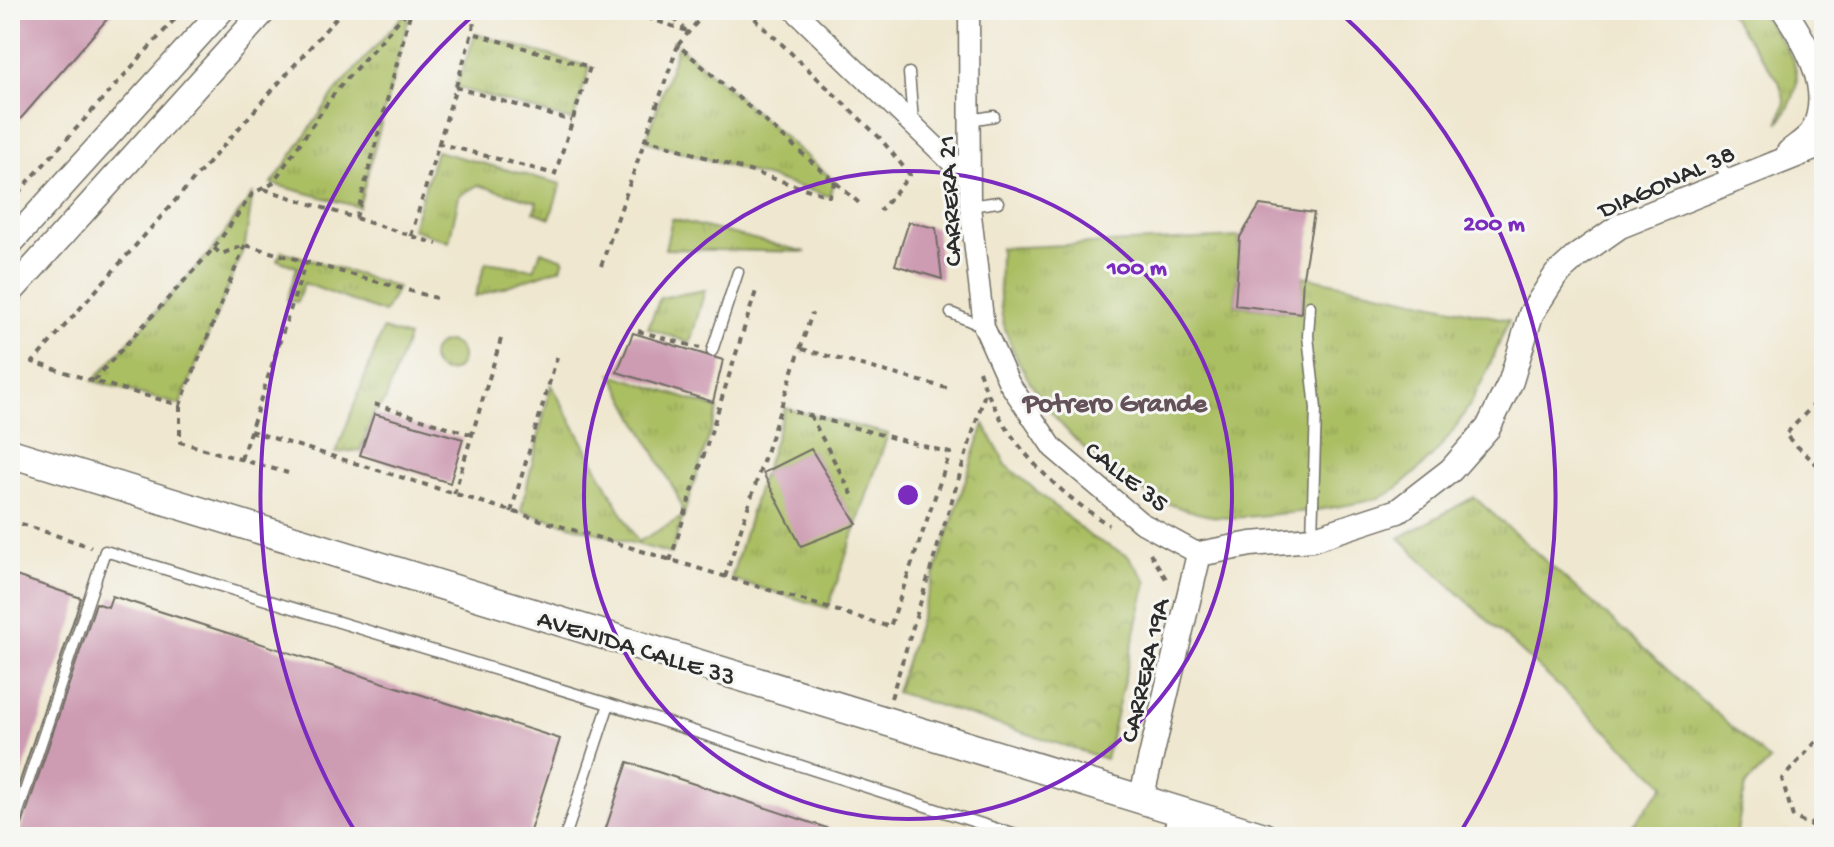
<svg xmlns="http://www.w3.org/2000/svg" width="1834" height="847" font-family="'Gochi Hand',sans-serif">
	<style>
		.grass { fill: url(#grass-tufts); stroke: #6a7446; stroke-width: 2 }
		.park { fill: url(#park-crowns); stroke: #6a7446; stroke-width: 2 }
		.building { fill: #cd9bb2 }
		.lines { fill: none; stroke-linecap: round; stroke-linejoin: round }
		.service-casing { stroke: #706d64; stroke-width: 13 }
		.minor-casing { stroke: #706d64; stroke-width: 23 }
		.tertiary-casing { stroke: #706d64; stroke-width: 27 }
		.secondary-casing { stroke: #706d64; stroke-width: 31 }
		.path { stroke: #706d64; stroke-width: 4; stroke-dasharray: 6 6; stroke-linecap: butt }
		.service { stroke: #fff; stroke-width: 10 }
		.minor { stroke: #fff; stroke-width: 20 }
		.tertiary { stroke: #fff; stroke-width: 24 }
		.secondary { stroke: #fff; stroke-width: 28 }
		.ring { fill: none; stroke: #7b2cbf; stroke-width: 4 }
		.labels { text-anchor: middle; stroke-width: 6; stroke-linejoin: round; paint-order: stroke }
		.street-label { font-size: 26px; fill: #2b2b2b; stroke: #f6f6f2 }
		.neighbourhood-label { font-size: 28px; font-weight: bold; fill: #64525a; stroke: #f6f6f2 }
		.centre { fill: #7b2cbf; stroke: #f6f6f2; stroke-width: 4 }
		.ring-label { font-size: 24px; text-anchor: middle; font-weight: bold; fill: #7b2cbf; stroke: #f6f6f2; stroke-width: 6; stroke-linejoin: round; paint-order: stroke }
	</style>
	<defs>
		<pattern id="grass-tufts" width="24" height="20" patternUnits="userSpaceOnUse" patternTransform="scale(2)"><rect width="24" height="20" fill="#aabe62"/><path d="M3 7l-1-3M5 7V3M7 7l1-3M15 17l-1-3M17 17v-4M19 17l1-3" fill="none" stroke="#92a355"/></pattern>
		<pattern id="park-crowns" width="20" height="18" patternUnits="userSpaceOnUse" patternTransform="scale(2)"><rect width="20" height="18" fill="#aabe62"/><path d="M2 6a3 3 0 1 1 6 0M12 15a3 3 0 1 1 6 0" fill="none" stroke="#92a355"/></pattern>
	</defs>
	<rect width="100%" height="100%" fill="#f6f6f2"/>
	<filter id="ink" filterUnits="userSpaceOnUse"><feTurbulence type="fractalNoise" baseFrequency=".0125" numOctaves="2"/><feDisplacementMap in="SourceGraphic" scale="16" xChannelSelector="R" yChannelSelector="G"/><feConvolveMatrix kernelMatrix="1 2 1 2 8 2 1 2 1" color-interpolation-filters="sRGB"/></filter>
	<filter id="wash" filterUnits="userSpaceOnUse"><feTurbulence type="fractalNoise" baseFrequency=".006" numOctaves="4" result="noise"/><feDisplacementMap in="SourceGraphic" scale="32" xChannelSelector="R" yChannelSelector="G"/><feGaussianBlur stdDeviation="1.8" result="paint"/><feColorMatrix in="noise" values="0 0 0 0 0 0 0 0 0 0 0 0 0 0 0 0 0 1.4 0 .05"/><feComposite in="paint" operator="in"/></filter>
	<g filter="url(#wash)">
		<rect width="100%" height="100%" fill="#efe7cf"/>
		<path class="grass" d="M408 10H411L359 207 272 184 335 92Z
			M1727 10H1758C1790 55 1816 72 1778 124L1785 102 1779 81Z
			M476 34 590 67 573 121 455 87Z
			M678 45 835 181 829 196 646 141Z
			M436 151 561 184 550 218 534 212 537 202 478 185 459 196 449 242 412 229Z
			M253 193 245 245 180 405 93 381 214 248Z
			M672 219 806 252 665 249Z
			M1240 237 1235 305 1301 313 1303 276 1509 320C1479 392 1456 446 1390 493 1375 503 1310 511 1290 513 1267 514 1239 520 1217 517 1125 504 1036 418 1006 332 997 305 1000 276 1000 248Z
			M282 251 398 287 384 313 304 283 297 302 287 300 297 267 277 260Z
			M541 251 564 259 561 268 475 297 486 262 534 269Z
			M705 290 690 343 648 328 660 298Z
			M383 329 408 337 385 401 374 413 360 450 336 453Z
			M432 357a15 15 0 1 1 30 0a15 15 0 1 1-30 0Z
			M612 374 718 409 671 554 521 511 551 384 638 542 684 516 677 495Z
			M785 408 888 434 828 608 731 579 762 475 856 524 811 450 764 473Z
			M1474 497 1770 761 1745 786 1736 837H1622L1665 785 1399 538Z"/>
		<path class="park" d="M984 424 1006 465 1091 537 1128 556 1147 581 1106 759 896 692Z"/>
		<g id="blocks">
			<path class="building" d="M10 10H115L10 131Z
				M1260 205 1314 213 1303 276 1301 313 1235 305 1240 237Z
				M909 222 936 228 942 279 895 265Z
				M633 333 723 360 713 402 617 372Z
				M374 414 463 439 450 483 360 455Z
				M811 449 857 524 801 546 763 473Z
				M10 574 81 598 10 811Z
				M112 596 560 739 528 837H18L96 603 108 607Z
				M628 762 845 834V837H603Z"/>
		</g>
	</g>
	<g filter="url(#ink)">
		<use href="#blocks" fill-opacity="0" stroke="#706d64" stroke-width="2"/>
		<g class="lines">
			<g class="service-casing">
				<path id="service" d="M909 73 913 121
					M970 120 994 116
					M1715 159 1731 181
					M970 206 998 202
					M1310 306 1308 336 1316 409 1312 537
					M951 313 984 327
					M712 351 738 272
					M10 836 105 551 609 704 1022 837
					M565 837 609 704
					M1166 837 1175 812"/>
			</g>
			<g class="minor-casing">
				<path id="minor" d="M794 10 970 180
					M969 10 970 206 984 327 1009 383 1053 448 1140 522 1199 554"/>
			</g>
			<g class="tertiary-casing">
				<path id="tertiary" d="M1784 10C1807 44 1834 90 1813 131 1808 139 1796 146 1789 152
					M10 244 222 10
					M10 293 265 10
					M1141 799 1199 554 1251 544 1312 539 1398 511 1451 470 1488 428 1511 381 1531 314 1556 275 1577 256 1620 226 1824 144"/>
			</g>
			<g class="secondary-casing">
				<path id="secondary" d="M10 453 1264 837"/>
			</g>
			<path class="path" d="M624 10 687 31
				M665 10 684 28
				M746 10 880 138 910 175 880 211
				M678 45 707 10
				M455 87 572 121
				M644 138 829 196 835 181
				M437 143 555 174 590 67 476 34
				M264 189 437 244
				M10 202 183 10
				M356 218 411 10
				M411 236 473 30 475 10
				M245 245 180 405 93 381 214 248 253 193 272 184 335 92 408 10
				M214 248 221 254 245 245 436 298
				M601 266 678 45 859 203
				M638 331 700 348
				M802 349 950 389
				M979 371C1002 438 1049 487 1109 525
				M93 381 33 362 343 10
				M1824 394 1785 435 1824 471
				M374 404 470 434
				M180 405V442L288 473
				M810 415 855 500
				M250 431 890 627 950 453 788 410
				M241 459 306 262
				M454 494 501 339
				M511 512 557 357
				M10 520 91 547
				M1150 553 1168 582
				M670 561 756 291
				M725 577 812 313
				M891 698 985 393
				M1824 733 1782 779 1793 817 1810 825 1824 811"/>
			<use href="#service" class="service"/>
			<use href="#minor" class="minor"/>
			<use href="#tertiary" class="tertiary"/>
			<use href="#secondary" class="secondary"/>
		</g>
	</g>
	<g class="ring">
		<circle cx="908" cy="495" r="324"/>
		<path d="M356 833A647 647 0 0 1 479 10M1337 10A647 647 0 0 1 1460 833"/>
	</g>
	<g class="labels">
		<g class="street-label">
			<text transform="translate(1666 180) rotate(-24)" y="9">DIAGONAL 38</text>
			<text transform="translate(948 201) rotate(-93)" y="9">CARRERA 21</text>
			<text transform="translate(1128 475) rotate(38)" y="9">CALLE 35</text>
			<text transform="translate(637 646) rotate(17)" y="9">AVENIDA CALLE 33</text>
			<text transform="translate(1143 670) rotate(-77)" y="9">CARRERA 19A</text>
		</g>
		<g class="neighbourhood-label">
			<text x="1115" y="411">Potrero Grande</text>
		</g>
	</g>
	<circle cx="908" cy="495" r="12" class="centre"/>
	<g class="ring-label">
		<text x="1494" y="230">200 m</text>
		<text x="1137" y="274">100 m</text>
	</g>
	<rect width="1834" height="847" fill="none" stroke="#f6f6f2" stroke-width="40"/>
</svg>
